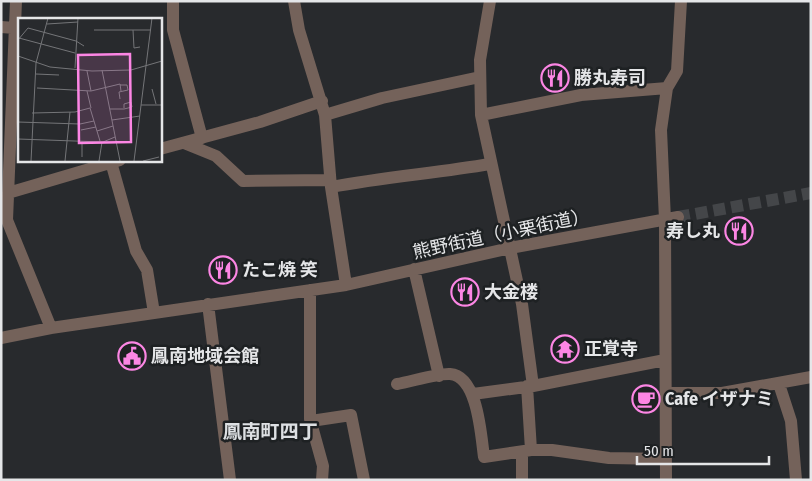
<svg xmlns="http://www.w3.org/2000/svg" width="812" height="481" font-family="'Fira Sans Condensed','Noto Sans JP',sans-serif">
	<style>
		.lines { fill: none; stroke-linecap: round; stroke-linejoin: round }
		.minor-tunnel { stroke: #444649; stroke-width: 12; stroke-dasharray: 12 6; stroke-linecap: butt }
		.minor { stroke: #74625a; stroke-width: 12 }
		.labels { text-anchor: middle; stroke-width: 5; stroke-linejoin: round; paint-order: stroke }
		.poi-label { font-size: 18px; font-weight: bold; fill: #e5e6e8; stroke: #1e2123; text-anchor: start }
		.street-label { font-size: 18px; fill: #e5e6e8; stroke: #1e2123 }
		.neighbourhood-label { font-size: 19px; font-weight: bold; fill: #dde0e3; stroke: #1e2123 }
		.inset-road { fill: none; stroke: #747578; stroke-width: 1 }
		.view { fill: #fc86e4; fill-opacity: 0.15; stroke: #fc86e4; stroke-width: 2.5 }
		.inset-edge { fill: none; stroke: #e5e6e8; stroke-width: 2.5 }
	</style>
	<rect width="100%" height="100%" fill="#282a2d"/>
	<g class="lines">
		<path class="minor-tunnel" d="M678 217 811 193"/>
		<path class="minor" d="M16 1 7 220 51 328
			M173 1V30L202 138
			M294 1 299 30 325 115 331 187 346 285
			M490 1 480 60 481 115 522 304 533 386
			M1 27 15 28
			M325 115 382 98 480 77
			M481 115 581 95 667 88
			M184 143 216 156 243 181 330 180
			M160 149 260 122 322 101
			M111 162 136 251 147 270 154 313
			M331 187C384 177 437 173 490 164
			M8 193 120 160
			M414 269 439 376
			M310 290V419L323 466 322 480
			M208 304 230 480
			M1 338 51 328 346 285 510 248 678 217
			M397 384C410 382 438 373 450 374 478 376 481 436 484 457L531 450 527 386
			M779 384 791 421 796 480
			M667 393H722L811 377
			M473 394 533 386 665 360
			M311 421 351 415 364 480
			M531 450H552L609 458 666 459
			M522 452V480
			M666 480 665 220 661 130 667 88 677 71 681 1"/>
	</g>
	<defs>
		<g id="restaurant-ring" transform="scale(1.4375)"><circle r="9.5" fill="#1e2123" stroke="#fc86e4" stroke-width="1.5"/><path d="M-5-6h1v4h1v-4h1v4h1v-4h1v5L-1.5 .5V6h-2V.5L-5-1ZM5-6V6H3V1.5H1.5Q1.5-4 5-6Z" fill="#fc86e4"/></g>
		<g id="temple-ring" transform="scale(1.4375)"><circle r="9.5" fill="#1e2123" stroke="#fc86e4" stroke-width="1.5"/><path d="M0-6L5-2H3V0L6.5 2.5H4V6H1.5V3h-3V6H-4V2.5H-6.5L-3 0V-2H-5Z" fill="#fc86e4"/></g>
		<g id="civic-ring" transform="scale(1.4375)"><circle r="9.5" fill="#1e2123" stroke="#fc86e4" stroke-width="1.5"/><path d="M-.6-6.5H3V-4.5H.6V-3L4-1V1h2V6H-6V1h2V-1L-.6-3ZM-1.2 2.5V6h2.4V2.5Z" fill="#fc86e4"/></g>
		<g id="cafe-ring" transform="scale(1.4375)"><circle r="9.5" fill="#1e2123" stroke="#fc86e4" stroke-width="1.5"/><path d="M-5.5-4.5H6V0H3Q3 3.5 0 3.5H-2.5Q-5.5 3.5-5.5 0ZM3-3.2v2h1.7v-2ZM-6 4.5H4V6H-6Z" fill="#fc86e4"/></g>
	</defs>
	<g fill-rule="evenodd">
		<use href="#restaurant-ring" x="555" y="78"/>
		<use href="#restaurant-ring" x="739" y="231"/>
		<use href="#restaurant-ring" x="223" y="270"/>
		<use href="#restaurant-ring" x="465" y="292"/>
		<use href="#temple-ring" x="565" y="349"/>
		<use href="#civic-ring" x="132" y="356"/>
		<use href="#cafe-ring" x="646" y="399"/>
	</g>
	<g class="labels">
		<g class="poi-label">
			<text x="574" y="84">勝丸寿司</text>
			<text x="720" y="237" text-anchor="end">寿し丸</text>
			<text x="242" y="276">たこ焼 笑</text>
			<text x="484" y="298">大金楼</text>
			<text x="584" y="355">正覚寺</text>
			<text x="151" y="362">鳳南地域会館</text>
			<text x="665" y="405">Cafe イザナミ</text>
		</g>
		<g class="street-label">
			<text transform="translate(501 234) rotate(-12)" y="6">熊野街道（小栗街道）</text>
		</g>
		<g class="neighbourhood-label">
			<text x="270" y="438">鳳南町四丁</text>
		</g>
	</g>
	<g transform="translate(18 18)">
		<rect width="144" height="144" fill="#282a2d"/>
		<path class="inset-road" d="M29 6 60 4M76 12H133M115 12 116 30 122 29M1 20 57 35M0 22 10 10 58 23 66 28M0 38 32 49 74 53 113 52 144 43M57 50 60 0M84 52 102 143M69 53 73 73M18 56 41 57M102 67H109L110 72 101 74 102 81M19 70 73 73 102 66 103 73M134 71 138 86M69 73 73 90M123 87H144M92 91H106L114 89 113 84 106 86V90M14 95 57 94 72 90 82 123M94 102 122 98M0 104 62 106 76 103M63 112 78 109M79 113 95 108M0 121 85 124 97 119M64 139V123M13 143 18 45 30 0M47 143 52 94M81 143 84 124M116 143 134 0M125 143 141 139"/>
		<path class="view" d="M112 36 113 124 61 125 60 37Z"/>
		<rect width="144" height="144" class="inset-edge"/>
	</g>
	<rect width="812" height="481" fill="none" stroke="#e5e6e8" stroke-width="5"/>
	<path d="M637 456v8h132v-8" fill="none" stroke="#e5e6e8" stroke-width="2.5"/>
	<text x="644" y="456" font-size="15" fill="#e5e6e8" stroke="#1e2123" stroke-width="4" paint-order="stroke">50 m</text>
</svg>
